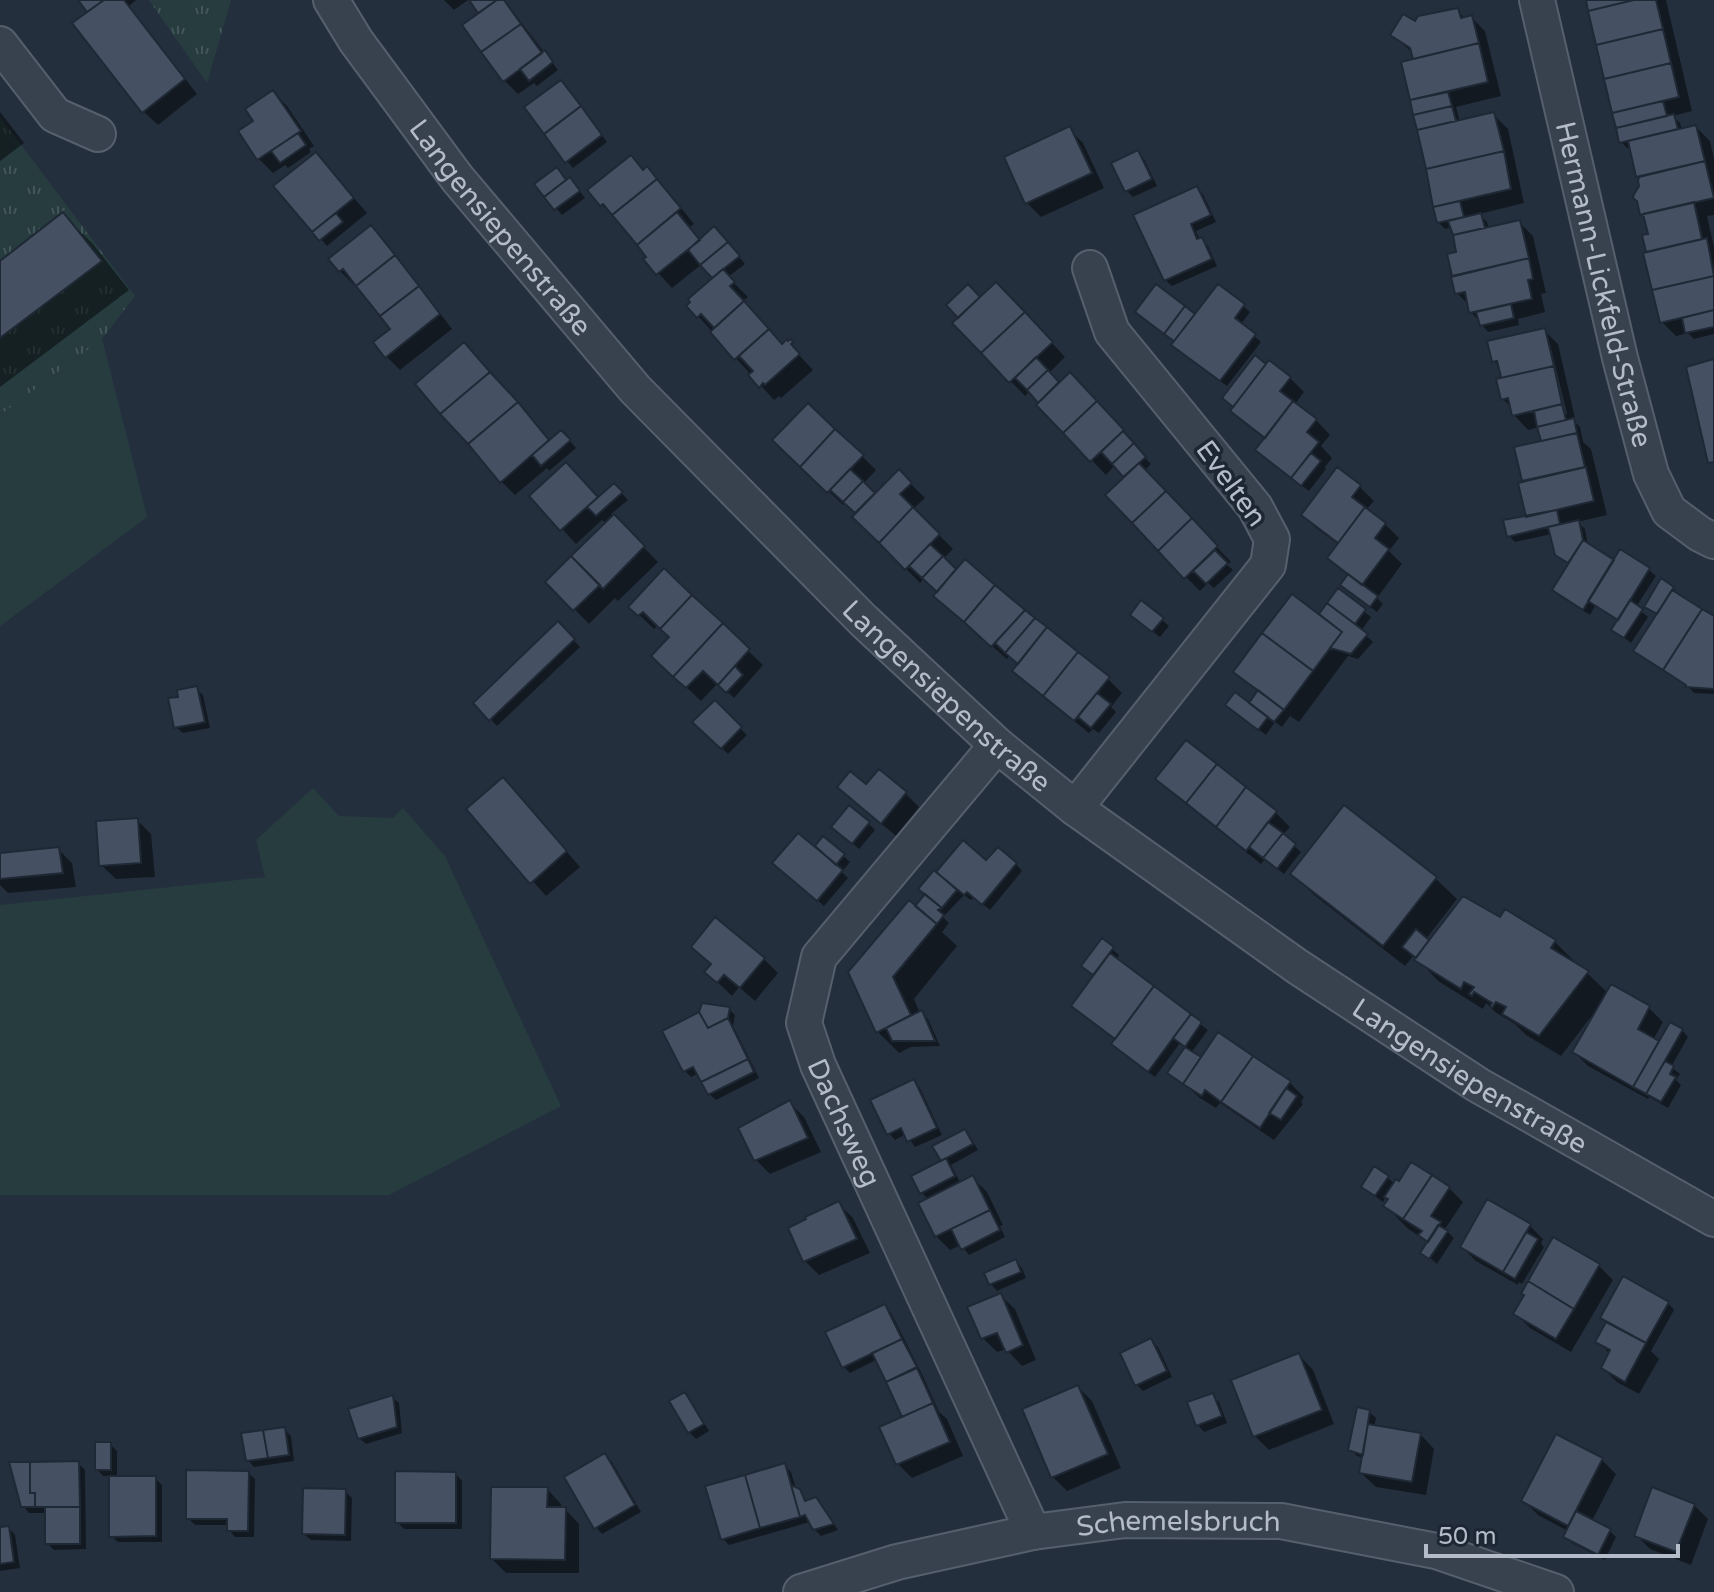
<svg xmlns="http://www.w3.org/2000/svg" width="1714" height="1592" font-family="'Varela Round',sans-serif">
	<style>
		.grass { fill: url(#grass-tufts) }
		.park { fill: #263c3f }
		.shadow { fill: #0007; fill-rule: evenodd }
		.building { fill: #455162; stroke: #1f2835; stroke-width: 2 }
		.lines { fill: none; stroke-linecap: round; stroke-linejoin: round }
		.minor-casing { stroke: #565f6c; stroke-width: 38 }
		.minor { stroke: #38414e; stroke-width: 34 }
		.labels { text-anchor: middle; stroke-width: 7; stroke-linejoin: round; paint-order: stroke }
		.street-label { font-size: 28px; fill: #b4bcc9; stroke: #1d2633 }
	</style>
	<defs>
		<pattern id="grass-tufts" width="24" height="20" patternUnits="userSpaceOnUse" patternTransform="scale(2)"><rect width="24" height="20" fill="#263c3f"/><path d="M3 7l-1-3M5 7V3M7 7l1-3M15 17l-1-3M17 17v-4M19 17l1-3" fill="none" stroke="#435659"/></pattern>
	</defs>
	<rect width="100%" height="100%" fill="#242f3e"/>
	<path class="grass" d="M149 0H231L207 83Z
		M0 117 135 296 102 339 147 517 0 626Z"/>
	<path class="park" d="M102 339 147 517 0 626V415Z
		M313 788 339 816 393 818 403 808 445 856 561 1106 389 1195H0V905L265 877 256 840Z"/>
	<path class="shadow" d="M80 0H136L129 6 197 94 158 125 143 111 90 13Z
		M444 0H468L454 10Z
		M471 0H504L558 70 537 86 534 83 518 94 504 80 481 14Z
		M1588 0H1666L1692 111 1673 116 1680 123 1682 130 1696 127 1710 141 1714 159V215L1707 216 1714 247V334L1694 339 1688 333 1676 336 1662 322 1644 237 1650 235 1646 218 1642 214 1641 179 1638 176 1631 148H1627L1621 142Z
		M1457 10 1466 19 1471 17 1485 31 1501 96 1456 107 1460 122 1494 115 1508 129 1524 203 1479 214 1487 222 1489 229 1519 222 1533 236 1546 293 1541 294 1545 312 1518 319 1519 325 1488 332 1471 312 1470 306 1457 293 1449 256 1458 254 1452 227 1445 229 1438 222 1404 63 1416 60 1414 54 1392 35 1415 24Z
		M567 89 607 142 573 168 567 161Z
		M273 92 287 106 314 146 309 149 311 152 288 168 285 165 273 173 259 159 241 132 256 121Z
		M0 112 24 143 0 161Z
		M1069 129 1083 143 1104 188 1041 217 1027 203 1006 158Z
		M1137 153 1144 159 1157 186 1133 197 1127 191Z
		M631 157 644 171 647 169 661 183 694 224 690 227 701 241 720 235 745 264 728 277 748 297 743 301 783 346 787 342 813 370 781 398 779 396 774 400 698 316 715 279 702 264 672 288 646 260 649 258 617 218 616 219 602 205 590 190Z
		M329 169 367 213 327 246 276 186Z
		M563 176 567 182 576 186 585 198 562 215 537 185Z
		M1197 188 1203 194 1216 222 1196 231 1200 240 1208 246 1217 266 1172 286 1165 280Z
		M63 215 92 243 129 290 0 387V264Z
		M371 227 385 241 452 329 400 370 386 356 392 329 356 283 354 285 340 271Z
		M1010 298 1065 357 1049 373 1060 385 1084 389 1137 445 1135 447 1151 464 1144 471 1231 562 1227 565 1233 570 1214 588 1208 583 1200 591 1186 577 1127 478 1115 465 1106 475 1039 405 1041 403 1030 391 1025 396 955 323 980 300Z
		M1243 306 1250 312 1241 324 1261 342 1227 386 1180 351 1176 342 1144 318 1196 316Z
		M1544 330 1558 344 1575 418 1572 419 1580 427 1583 442 1591 449 1607 515 1577 522 1585 529 1588 546 1615 562 1621 552 1649 570 1656 576 1636 607 1648 617 1631 643 1614 630 1619 621 1595 606 1590 615 1561 597 1554 590 1570 565 1557 554 1552 534 1515 542 1509 536 1528 517 1524 483 1516 449 1543 443 1540 427 1528 430 1514 415 1513 409 1503 399 1504 379 1501 369 1494 361ZM1546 344H1550L1567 414 1563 415Z
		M478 358 550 442 568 439 576 448 549 471 547 468 515 495 501 481Z
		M1270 363 1290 378 1304 392 1295 404 1316 420 1330 435 1321 446 1332 458 1325 467 1326 469 1309 491 1272 464 1258 450 1266 440 1247 425 1233 411 1235 408 1231 404Z
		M789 454 862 456 876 470 863 484 875 496 899 472 925 498 913 509 953 549 943 559 956 572 965 562 1023 612 1108 679 1122 693 1111 707 1116 712 1099 733 1093 729 1089 733 1029 685 1015 671 1020 665 1010 655 1007 659 950 610 939 592 924 578 920 583 855 517 858 514 846 502 843 505Z
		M580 479 598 499 614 485 628 500 611 514 658 562 618 601 615 598 589 624 548 582 607 524 602 520 576 544 532 496Z
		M1360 487 1374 501 1366 510 1385 524 1399 538 1389 551 1402 564 1377 598 1383 604 1377 612 1349 591V576L1329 558 1339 545 1317 529 1303 515Z
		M665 571 763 665 734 698 718 683 701 701 654 656 671 637 658 625 654 629 631 607Z
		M1673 588 1679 595 1678 597 1714 619V694L1694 693 1688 686 1642 657 1636 651 1658 616 1646 606Z
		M1338 591 1371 617 1361 631 1373 642 1358 659 1348 656 1299 722 1290 716 1282 727 1275 722 1266 735 1234 711 1249 705 1259 692 1236 671 1319 617Z
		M1162 620 1169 626 1160 637 1139 621Z
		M558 624 580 647 497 726 476 703Z
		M196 689 203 695 210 728 183 733 176 727 181 698Z
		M715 703 747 735 728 754 695 722Z
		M1157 779 1276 813 1290 827 1282 836 1301 852 1284 874 1265 859 1261 864 1172 793Z
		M866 787 905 793 919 807 896 836 853 800Z
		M517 794 580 867 546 896 469 809Z
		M137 820 151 834 155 877 116 879 101 865Z
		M869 824 875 830 859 849 841 833Z
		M824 838 850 862 842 872 848 878 824 906 782 870 815 849Z
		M58 849 72 863 76 887 8 893 0 885V855Z
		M987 862 1016 864 1022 871 990 910 974 897 971 900 964 895 943 917 949 923 942 932 957 946 914 999 920 1013 928 1019 940 1046 911 1047 899 1053 878 1032 850 973 922 914 934 873Z
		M1293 874 1435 878 1457 899 1426 939 1430 943 1500 920 1554 941 1576 963 1574 965 1587 973 1608 993 1611 986 1649 1008 1663 1022 1653 1040 1659 1045 1682 1030 1688 1037 1671 1067 1680 1074 1676 1080 1681 1085 1668 1108 1649 1097 1648 1099 1588 1066 1574 1052 1593 1019 1590 1018 1561 1056 1526 1035 1515 1024 1495 1012 1486 1003 1483 1009 1438 981 1414 955 1405 966 1314 895Z
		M1102 941 1119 955 1116 960 1208 1030 1191 1053 1202 1060 1290 1083 1304 1097 1301 1102 1303 1104 1274 1140 1220 1103 1216 1108 1200 1098 1170 1072 1187 1047 1180 1043 1155 1077 1120 1050 1095 976 1090 973Z
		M764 959 778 973 755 1001 739 987 732 996 707 972 712 965Z
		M729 1009 735 1015 733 1026 759 1078 716 1100 709 1094 699 1073 691 1077 685 1071Z
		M913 1081 920 1088 942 1135 915 1147 906 1134 895 1140 889 1133Z
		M790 1103 804 1117 821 1152 770 1174 756 1160Z
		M964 1131 971 1138 978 1150 951 1165 961 1184 973 1178 987 1192 1003 1225 1000 1226 1005 1237 969 1255 961 1245 950 1250 936 1236 929 1200 922 1193 914 1177 944 1162Z
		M1388 1178 1395 1184 1449 1188 1463 1202 1445 1229 1454 1238 1437 1264 1423 1252 1429 1243 1407 1228 1386 1206 1390 1200 1386 1196 1383 1202 1363 1187Z
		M839 1204 853 1218 870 1253 819 1275 805 1261Z
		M1529 1225 1543 1239 1541 1244 1544 1247 1522 1284 1519 1282 1518 1285 1476 1261 1462 1247Z
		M1015 1261 1022 1268 1026 1278 997 1291 991 1284Z
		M1599 1266 1613 1280 1571 1352 1530 1328 1516 1314Z
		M1000 1295 1015 1309 1036 1360 1022 1366 1006 1349 997 1352 983 1338Z
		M1668 1303 1674 1310 1651 1351 1659 1359 1639 1394 1617 1382 1603 1368 1610 1354 1598 1342 1608 1323 1602 1318Z
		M884 1306 891 1313 923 1376 939 1412 947 1419 963 1456 912 1478 898 1464 882 1428 905 1418 878 1359 850 1373 843 1366Z
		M1151 1340 1158 1347 1172 1377 1143 1391 1137 1385Z
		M1299 1355 1313 1370 1334 1424 1269 1450 1255 1436Z
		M1078 1387 1092 1401 1121 1468 1067 1491 1053 1477Z
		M685 1395 691 1401 709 1431 696 1439 689 1432Z
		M1212 1395 1219 1402 1227 1423 1204 1432 1198 1425Z
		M392 1397 399 1403 402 1433 366 1444 359 1438Z
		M1369 1412 1376 1418 1374 1427 1420 1434 1434 1449 1426 1495 1376 1487 1361 1473 1364 1458 1357 1456 1350 1449Z
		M284 1429 291 1436 294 1461 254 1467 248 1460Z
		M1557 1436 1602 1460 1616 1474 1592 1521 1610 1531 1616 1537 1605 1560 1572 1543 1565 1536 1568 1531 1538 1515 1524 1501Z
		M110 1444 117 1451V1478H155L162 1485V1542H118L111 1536V1476H103L97 1469Z
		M605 1455 612 1462 641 1512 602 1534 596 1527Z
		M78 1463 85 1470 86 1549 54 1550 47 1543V1513H29L23 1506Z
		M784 1465 791 1472 796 1489 808 1502 816 1499 822 1506 838 1530 821 1536 814 1529 810 1522 729 1545 723 1539Z
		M248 1473 255 1479 254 1537H235L229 1530V1525H195L188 1518Z
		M456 1474 462 1481V1529H404L397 1522Z
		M547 1489 561 1504V1509H565L579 1524V1573H506L492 1559Z
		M345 1491 352 1498 351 1541 311 1540 304 1534Z
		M1694 1505 1708 1519 1691 1565 1650 1549 1636 1535Z
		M9 1528 15 1535 20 1568 0 1571V1529Z"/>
	<path class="building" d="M78 0H104L87 12Z
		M104 0H124L185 79 142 113 72 23Z
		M469 0H497L478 13Z
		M497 0H504L521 24 481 52 462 25Z
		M1586 0H1634L1588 11Z
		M1634 0H1656L1663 29 1596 45 1588 11Z
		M1458 8 1461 18 1472 15 1479 43 1413 59 1410 48 1390 35 1403 14 1415 21 1418 16Z
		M521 24 542 53 503 82 481 52Z
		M1663 29 1671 63 1604 79 1596 45Z
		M1479 43 1488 82 1410 100 1401 62Z
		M545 50 553 62 529 81 520 69Z
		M1671 63 1679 97 1612 113 1604 79Z
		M561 80 581 106 544 134 524 107Z
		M273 90 301 131 257 160 238 131 253 121 245 109Z
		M1448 92 1452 106 1413 115 1410 100Z
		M1663 101 1667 116 1616 128 1612 113Z
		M581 106 602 135 565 163 544 134Z
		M1452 106 1456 121 1417 130 1413 115Z
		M1494 112 1504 151 1426 169 1417 130Z
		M1674 114 1678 129 1619 143 1616 128Z
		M1696 125 1705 161 1636 177 1628 141Z
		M1070 126 1092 173 1025 204 1004 157Z
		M298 133 306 145 280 163 271 151Z
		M1138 150 1152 179 1125 192 1111 163Z
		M1504 151 1511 189 1433 207 1426 169Z
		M316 152 354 198 312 232 273 186Z
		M631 155 643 170 647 166 657 179 612 215 603 204 600 206 587 190Z
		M1705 161 1714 198 1640 215 1637 201 1634 199 1633 196 1639 186 1638 181 1639 177Z
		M557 167 566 180 544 197 534 184Z
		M570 177 580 191 554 210 544 197Z
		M657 179 681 208 637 245 612 215Z
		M1197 186 1211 215 1191 224 1197 239 1202 237 1212 259 1164 281 1133 215Z
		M1460 201 1464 217 1437 223 1433 207Z
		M1694 202 1702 239 1646 252 1642 235 1648 234 1643 214Z
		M63 212 102 261 0 338V261Z
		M677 212 700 240 656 275 643 259 646 257 637 245Z
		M336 213 343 222 319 241 312 232Z
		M1481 213 1485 228 1453 235 1448 221Z
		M1520 220 1529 258 1452 276 1447 254 1456 252 1453 235Z
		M371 225 395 255 356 286 343 269 339 272 328 259Z
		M714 226 728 242 700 265 688 250Z
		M1707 238 1714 276 1652 290 1643 253Z
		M728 242 740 256 712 278 700 265Z
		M395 255 419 286 380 316 356 286Z
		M1529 258 1533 279 1528 280 1532 299 1469 313 1465 292 1455 294 1451 277Z
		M723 269 735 282 730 286 744 301 714 328 701 314 697 318 686 306 690 302 688 299Z
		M1714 276V310L1660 323 1652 290Z
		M996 282 1025 312 981 353 952 323Z
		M968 284 980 297 958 318 946 305Z
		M1156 284 1185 306 1164 334 1135 312Z
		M1218 284 1245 304 1235 318 1256 334 1220 381 1171 345Z
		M419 286 440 314 385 358 373 342 390 329 380 316Z
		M744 301 769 329 734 360 710 332Z
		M1511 304 1514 318 1480 326 1476 312Z
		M1185 306 1195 314 1174 341 1164 334Z
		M1714 310V327L1685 333 1682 318Z
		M1025 312 1053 342 1009 383 981 353Z
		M1545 328 1554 366 1496 379V378L1501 377 1497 361 1492 362 1487 341Z
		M769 329 782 344 787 339 788 341 791 339 793 342 791 344 800 354 765 385 763 383 759 388 748 375 753 371 739 356Z
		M464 342 490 372 440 414 415 384Z
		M1255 355 1266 364 1233 407 1222 398Z
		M1036 357 1048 370 1027 390 1015 378Z
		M1714 359V462L1708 463 1686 367Z
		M1269 360 1291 377 1280 391 1293 401 1265 438 1230 411Z
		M1554 366 1562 404 1512 416 1508 398 1501 400 1496 379Z
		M1048 370 1059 382 1038 403 1027 390Z
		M490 372 518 402 468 444 440 414Z
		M1070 372 1097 401 1063 433 1036 405Z
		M1097 401 1124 430 1090 462 1063 433Z
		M1293 401 1317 419 1307 432 1319 442 1291 478 1255 450Z
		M518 402 549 440 500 483 468 444Z
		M808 403 835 429 800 467 772 440Z
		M1562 404 1566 420 1537 427 1534 411Z
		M1574 418 1577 433 1541 441 1537 427Z
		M835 429 864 455 827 493 800 467Z
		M561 430 571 440 541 466 532 455Z
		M1123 431 1134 443 1112 464 1101 452Z
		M1577 433 1585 467 1522 481 1514 447Z
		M1134 443 1146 457 1123 477 1112 464Z
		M1311 453 1321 461 1301 486 1291 478Z
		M566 462 598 497 560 531 529 496Z
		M1139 463 1166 491 1132 523 1105 495Z
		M1337 467 1361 485 1352 497 1365 507 1338 543 1301 515Z
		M1586 467 1594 501 1526 517 1518 483Z
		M850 469 863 481 843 502 830 490Z
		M899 469 912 483 900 494 913 507 879 543 852 517Z
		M863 481 875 493 855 513 843 502Z
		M614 483 623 492 596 516 587 507Z
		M1166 491 1192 518 1158 551 1132 523Z
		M913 507 940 534 905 570 879 543Z
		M1365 507 1386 523 1375 538 1389 549 1362 585 1327 558Z
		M1557 510 1560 524 1507 537 1503 520Z
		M614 514 645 546 603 589 571 556Z
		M1192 518 1218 546 1184 579 1158 551Z
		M1579 520 1583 540 1568 563 1555 555 1548 527Z
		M1583 540 1614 560 1583 610 1552 590Z
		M930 544 943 556 922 578 909 566Z
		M1620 549 1650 568 1618 620 1588 601Z
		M1215 550 1228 563 1206 584 1193 571Z
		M571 556 600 585 573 611 545 582Z
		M943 556 956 569 937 592 922 578Z
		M965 559 995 585 964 622 933 596Z
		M664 568 692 595 660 629 643 612 638 616 628 607Z
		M1348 574 1378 596 1370 607 1340 585Z
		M1661 578 1674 587 1657 614 1644 607Z
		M995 585 1025 610 991 647 964 622Z
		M1338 588 1366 609 1355 624 1327 603Z
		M1672 590 1702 609 1663 670 1633 651Z
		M1292 594 1342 632 1313 671 1262 633Z
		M692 595 723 623 673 677 651 656 669 637 660 629Z
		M1141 600 1164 618 1152 632 1130 615Z
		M1630 600 1643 609 1624 638 1611 630Z
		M1327 603 1368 634 1351 654 1330 648 1342 632 1319 614Z
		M1702 609 1714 616V689L1685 687 1686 685 1663 670Z
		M1025 610 1035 618 1005 653 995 643Z
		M1035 618 1047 627 1018 664 1005 653Z
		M558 621 575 639 489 721 473 703Z
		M723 623 750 649 718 685 703 671 686 688 673 677Z
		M1047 627 1078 652 1043 696 1012 671Z
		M1262 633 1313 671 1284 710 1233 672Z
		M1078 652 1110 677 1074 721 1043 696Z
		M735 666 743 675 726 693 718 685Z
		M197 686 205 722 174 728 168 698 178 697 177 690Z
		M1258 690 1284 710 1274 722 1249 703Z
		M1235 692 1268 717 1258 730 1225 705Z
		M1097 693 1111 704 1091 728 1078 717Z
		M715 700 742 727 721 749 692 722Z
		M1186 740 1217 764 1186 803 1155 779Z
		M1217 764 1246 787 1216 827 1186 803Z
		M879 769 907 792 881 824 837 787 850 771 866 784Z
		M503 777 567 851 530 884 466 809Z
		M1246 787 1277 811 1246 851 1216 827Z
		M849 805 870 822 852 844 831 827Z
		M1344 805 1437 877 1383 946 1290 874Z
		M138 818 141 863 99 866 96 821Z
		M1268 822 1283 833 1263 858 1249 847Z
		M798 833 843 870 817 901 772 863Z
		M1283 833 1296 844 1277 869 1263 858Z
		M823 836 845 854 836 865 815 846Z
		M963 840 986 860 998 847 1017 863 982 905 967 892 964 895 936 872Z
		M59 847 63 873 0 879V853Z
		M934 870 957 890 942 908 918 889Z
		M925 894 942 908 938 910 944 915 937 924 915 906Z
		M1463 896 1500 917 1505 909 1556 940 1551 948 1589 971 1539 1036 1502 1014 1506 1007 1496 1002 1492 1008 1490 1006 1492 1003 1474 992 1472 996 1469 994 1474 987 1464 982 1461 989 1414 960Z
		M909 900 937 924 893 977 911 1015 876 1033 848 972Z
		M715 917 765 958 740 988 724 975 717 983 704 972 711 964 691 947Z
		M1416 929 1429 940 1416 958 1402 947Z
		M1102 938 1114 947 1093 975 1081 966Z
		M1110 953 1154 986 1115 1039 1071 1006Z
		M1611 984 1650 1006 1638 1029 1659 1041 1633 1087 1572 1052Z
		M1154 986 1191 1014 1148 1072 1111 1044Z
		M702 1003 730 1007 728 1018 708 1028 699 1012Z
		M922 1010 935 1041H892L886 1028Z
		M699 1012 708 1028 728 1018 748 1059 701 1082 693 1067 683 1072 662 1031Z
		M1191 1014 1202 1022 1185 1047 1173 1038Z
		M1670 1022 1683 1029 1646 1094 1633 1087Z
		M1218 1032 1253 1056 1221 1102 1205 1090 1202 1096 1183 1084Z
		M1185 1047 1201 1057 1183 1084 1167 1073Z
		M1253 1056 1291 1081 1260 1128 1221 1102Z
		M748 1059 754 1072 708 1095 701 1082Z
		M1665 1061 1674 1066 1670 1074 1676 1077 1661 1102 1646 1094Z
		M914 1079 937 1128 907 1142 901 1128 887 1135 870 1100Z
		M1286 1088 1297 1096 1281 1120 1269 1113Z
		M790 1100 808 1138 754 1161 738 1128Z
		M965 1129 973 1144 941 1161 932 1146Z
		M946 1158 955 1176 920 1194 911 1176Z
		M1411 1162 1432 1175 1403 1219 1383 1206 1388 1199 1384 1197 1396 1179 1399 1181Z
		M1374 1166 1389 1176 1375 1196 1361 1187Z
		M973 1175 990 1210 935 1237 918 1203Z
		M1432 1175 1450 1187 1431 1216 1441 1222 1428 1242 1418 1235 1422 1231 1403 1219Z
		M1487 1199 1531 1224 1503 1272 1460 1247Z
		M839 1201 857 1239 803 1262 788 1228 806 1219 805 1217Z
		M990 1210 1000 1230 961 1250 951 1229Z
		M1438 1225 1448 1231 1429 1259 1420 1253Z
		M1526 1232 1538 1239 1515 1279 1503 1272Z
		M1553 1237 1600 1264 1574 1309 1528 1281Z
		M1016 1259 1021 1272 989 1285 984 1273Z
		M1623 1276 1669 1302 1646 1343 1600 1318Z
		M1528 1281 1574 1309 1556 1339 1513 1314 1524 1295 1521 1294Z
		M1001 1293 1023 1345 1006 1353 997 1333 981 1339 967 1307Z
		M885 1304 902 1339 842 1368 825 1332Z
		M1606 1322 1646 1343 1625 1382 1601 1368 1610 1350 1595 1342Z
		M1151 1338 1167 1371 1135 1386 1120 1353Z
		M902 1339 917 1367 886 1382 872 1353Z
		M1299 1353 1322 1410 1253 1437 1231 1380Z
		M917 1368 933 1403 902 1417 886 1382Z
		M1078 1385 1108 1454 1051 1478 1022 1409Z
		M685 1392 704 1424 688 1433 669 1401Z
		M1213 1393 1222 1416 1196 1426 1187 1402Z
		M393 1395 397 1427 358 1439 348 1409Z
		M933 1403 950 1442 896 1465 879 1427Z
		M1357 1407 1370 1410 1363 1455 1348 1450Z
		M1368 1424 1421 1433 1412 1482 1359 1473Z
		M285 1427 289 1455 268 1458 263 1430Z
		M263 1430 268 1458 246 1461 241 1433Z
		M1556 1434 1603 1458 1568 1526 1521 1501Z
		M95 1442H111V1470H95Z
		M605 1453 635 1505 594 1529 564 1477Z
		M79 1461 80 1507H35V1493H30V1462Z
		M9 1462H30V1493H35V1507H21Z
		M785 1463 800 1517 760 1528 745 1475Z
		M186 1470 249 1471 248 1531H227V1519H186Z
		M395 1471 456 1472V1523H395Z
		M745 1475 760 1528 721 1540 705 1486Z
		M109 1476H156V1536L109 1537Z
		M791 1485 800 1489 805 1501 816 1497 834 1524 813 1530 805 1515 800 1517Z
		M491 1487H548L547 1507H566L565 1560 490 1559Z
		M1652 1487 1695 1504 1676 1552 1634 1536Z
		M303 1488 346 1489 345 1535 302 1534Z
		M45 1507H80V1544H45Z
		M1576 1511 1611 1529 1598 1555 1563 1537Z
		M9 1526 14 1562 0 1564V1527Z"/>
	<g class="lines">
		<g class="minor-casing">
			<g id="minor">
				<path id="s1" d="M331 0 356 41 457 178 635 389 863 620 997 745 1075 808 1298 967 1478 1085 1714 1219"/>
				<path id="s2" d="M1537 0 1620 358 1651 474 1669 511 1700 534 1714 541"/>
				<path d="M0 44 55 115 98 134"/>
				<path id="s3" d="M997 745 819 957 804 1023 818 1065 1033 1532"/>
				<path d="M1075 808 1268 565 1272 539 1255 507 1112 332 1090 268"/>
				<path id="s4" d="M801 1592 897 1562 1033 1532 1125 1520 1281 1521 1436 1551 1556 1592"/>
			</g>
		</g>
		<use href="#minor" class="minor"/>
	</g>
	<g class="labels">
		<g class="street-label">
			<text dy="10" stroke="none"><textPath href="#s1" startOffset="284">Langensiepenstraße</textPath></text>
			<text dy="10" stroke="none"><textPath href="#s2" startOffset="292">Hermann-Lickfeld-Straße</textPath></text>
			<text transform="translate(1232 483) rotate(54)" y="10">Evelten</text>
			<text dy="10" stroke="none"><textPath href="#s1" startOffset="932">Langensiepenstraße</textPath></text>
			<text dy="10" stroke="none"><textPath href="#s1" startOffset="1580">Langensiepenstraße</textPath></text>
			<text dy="10" stroke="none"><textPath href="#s3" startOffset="452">Dachsweg</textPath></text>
			<text dy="10" stroke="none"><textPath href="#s4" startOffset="386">Schemelsbruch</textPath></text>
		</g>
	</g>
	<path d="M1426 1544v12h252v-12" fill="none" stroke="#b4bcc9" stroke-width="4"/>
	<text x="1438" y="1544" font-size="24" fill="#b4bcc9" stroke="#1d2633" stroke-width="6" paint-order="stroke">50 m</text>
</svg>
